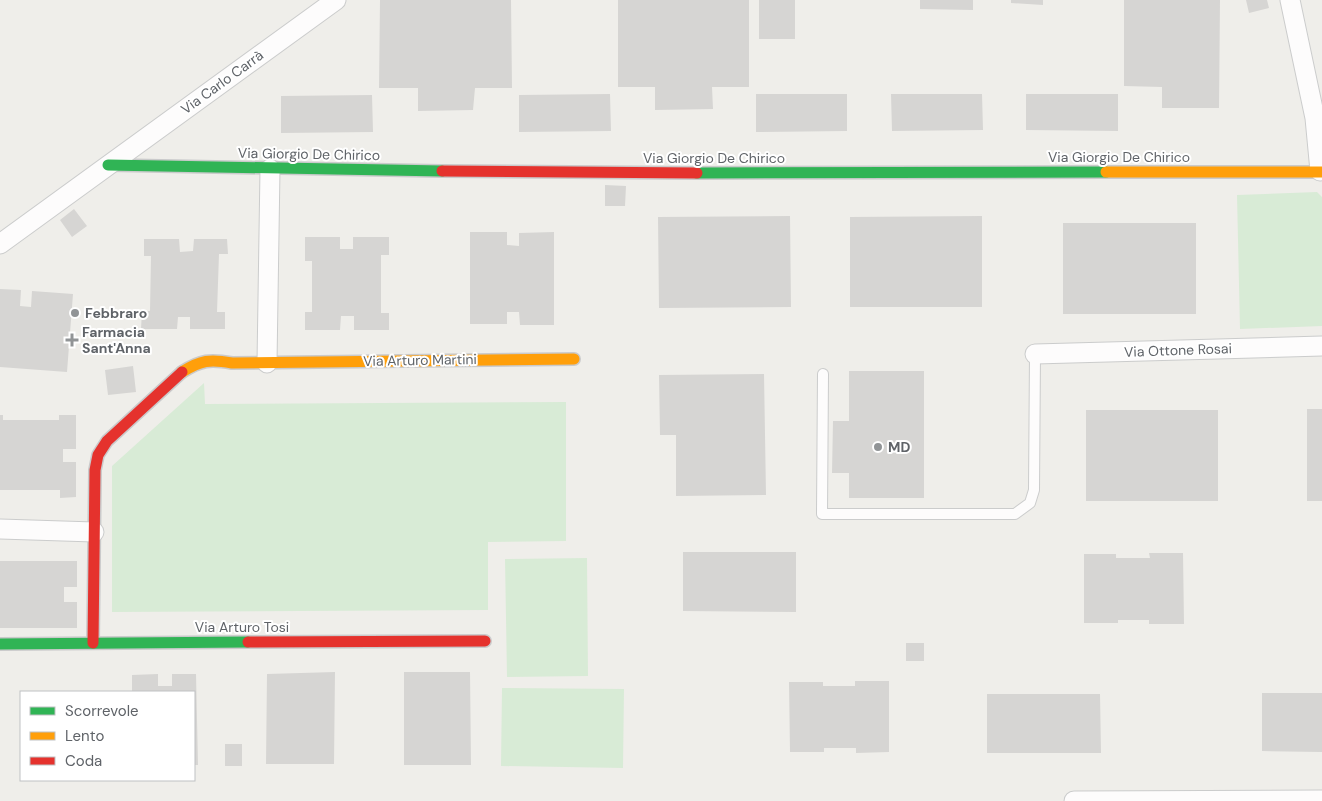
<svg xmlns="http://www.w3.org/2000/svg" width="1322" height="801" font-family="'DM Sans',sans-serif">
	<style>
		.green { fill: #d8ebd6 }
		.building { fill: #d6d5d3 }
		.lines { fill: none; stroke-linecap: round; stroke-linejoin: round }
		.lane-casing { stroke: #cbcccc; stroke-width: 12 }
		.street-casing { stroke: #cbcccc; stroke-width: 21 }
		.fast-casing { stroke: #cacacb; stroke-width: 14 }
		.slow-casing { stroke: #cacacb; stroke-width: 14 }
		.jam-casing { stroke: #cacacb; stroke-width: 14 }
		.lane { stroke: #fdfcfc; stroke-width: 10 }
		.street { stroke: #fdfcfc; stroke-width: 19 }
		.fast { stroke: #30b455; stroke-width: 11 }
		.slow { stroke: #ff9f0a; stroke-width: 11 }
		.jam { stroke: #e5322d; stroke-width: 11 }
		.poi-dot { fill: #919496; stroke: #fff; stroke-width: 2 }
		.labels { text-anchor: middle; stroke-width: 4; stroke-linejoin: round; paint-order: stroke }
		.street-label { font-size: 14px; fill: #5f6368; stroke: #fff }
		.poi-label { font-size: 14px; font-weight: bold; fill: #5f6368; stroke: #fff; text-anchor: start }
	</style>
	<rect width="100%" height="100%" fill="#efeeea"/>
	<path class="green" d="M1317 192 1322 197V326L1240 329 1237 195Z
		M204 383 205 404 566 402V541L488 542V610L112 612V466Z
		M587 558 588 676 507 677 505 559Z
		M502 688 624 689 623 768 501 766Z"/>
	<path class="building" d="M380 0H511L512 88H475L473 110 418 111V88H379Z
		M618 0H749V87H712L713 109 655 110V87H618Z
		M759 0H795V39H759Z
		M920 0H973V10L920 9Z
		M1011 0H1043V5L1011 3Z
		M1124 0H1220L1219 108H1162V87L1124 86Z
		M1246 0H1267L1269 8 1249 13Z
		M610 94 611 131 519 132V95Z
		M756 94H847V131L756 132Z
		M891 94H982L983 130 892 131Z
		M1026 94H1118V131L1026 130Z
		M372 95 373 132 281 133V96Z
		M605 185 626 186 625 206H605Z
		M74 209 87 226 72 237 60 220Z
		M790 216 791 307 659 308 658 217Z
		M982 216V307H850V217Z
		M1063 223H1196V314H1063Z
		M470 232H507V245L519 246V233L554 232V325H520L519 312H507V324H470Z
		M305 237H340V249H353V237H389V255H381V313H389V330H354V316H341L340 330H305V312H312V261H305Z
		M144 239H179L180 252 193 251 194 239H227L228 254H219L217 312H225V329H190V317H178L177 329H141L142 311H150L151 256H144Z
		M0 289 21 290 20 306 31 307 32 291 73 294 67 372 0 367Z
		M133 366 136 392 108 395 105 370Z
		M849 371H924V498H849V473H832L833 421H849Z
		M764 374 766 495 676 496V435H660L659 375Z
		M1307 409H1322V501H1307Z
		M1086 410H1218V501H1086Z
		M0 415H3V420H59V415H76V449H63V462H76V497L60 498V490H0Z
		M683 552H796V612L683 611Z
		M1149 553H1183L1184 624H1149V620H1118V623H1084V554H1116V558H1150Z
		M0 561H77V587H64V602H77V628H0Z
		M906 643H924V661H906Z
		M335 672 334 764H266L267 674Z
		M404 672H470L471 765H404Z
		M158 674V686H172V674H196L198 765H194V692H132V675Z
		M855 681H889V752L856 753V748H824V752H790L789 682H823V686H855Z
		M1262 693H1322V752L1262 751Z
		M987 694H1100L1101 753H987Z
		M225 744H242V766H225Z"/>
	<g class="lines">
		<g class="lane-casing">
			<path id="lane" d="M823 374 822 514H1015L1030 503 1034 490 1035 354"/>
		</g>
		<g class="street-casing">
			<path id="street" d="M1290 0 1315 118 1320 171
				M0 244 336 0
				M1035 354 1322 346
				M267 363 270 169
				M0 529 94 532
				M1074 801 1322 800"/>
		</g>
		<g class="fast-casing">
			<path id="fast" d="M108 165 442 171
				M697 173 1106 172
				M0 644 248 642"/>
		</g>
		<g class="slow-casing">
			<path id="slow" d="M1106 172H1322
				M182 372C201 360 210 359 232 363L574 359"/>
		</g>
		<g class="jam-casing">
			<path id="jam" d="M442 171 697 173
				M248 642 485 641
				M93 643 95 470 98 455 107 441 182 372"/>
		</g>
		<use href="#lane" class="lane"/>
		<use href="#street" class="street"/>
		<use href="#fast" class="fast"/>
		<use href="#slow" class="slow"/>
		<use href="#jam" class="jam"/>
	</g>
	<g class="poi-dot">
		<circle cx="75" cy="313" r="5"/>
		<path d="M69.5 332.5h5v5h5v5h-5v5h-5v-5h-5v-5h5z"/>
		<circle cx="878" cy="447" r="5"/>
	</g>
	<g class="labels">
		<g class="street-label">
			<text transform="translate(222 82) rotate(-36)" y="5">Via Carlo Carrà</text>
			<text transform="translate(309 154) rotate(1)" y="5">Via Giorgio De Chirico</text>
			<text x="1119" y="162">Via Giorgio De Chirico</text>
			<text x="714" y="163">Via Giorgio De Chirico</text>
			<text transform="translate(1178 350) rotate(-2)" y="5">Via Ottone Rosai</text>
			<text transform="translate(420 360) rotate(-1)" y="5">Via Arturo Martini</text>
			<text x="242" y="632">Via Arturo Tosi</text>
		</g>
		<g class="poi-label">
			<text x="85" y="318">Febbraro</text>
			<text x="82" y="337">Farmacia<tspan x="82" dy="16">Sant'Anna</tspan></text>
			<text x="888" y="452">MD</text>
		</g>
	</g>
	<rect x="20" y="691" width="175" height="90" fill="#ffffff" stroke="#bfc1c3"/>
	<rect x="30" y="707" width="25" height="8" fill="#30b455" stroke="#bfc1c3"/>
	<text x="65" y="716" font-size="15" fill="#5f6368">Scorrevole</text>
	<rect x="30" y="732" width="25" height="8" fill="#ff9f0a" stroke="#bfc1c3"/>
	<text x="65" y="741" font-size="15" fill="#5f6368">Lento</text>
	<rect x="30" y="757" width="25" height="8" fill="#e5322d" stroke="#bfc1c3"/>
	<text x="65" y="766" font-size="15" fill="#5f6368">Coda</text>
</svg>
